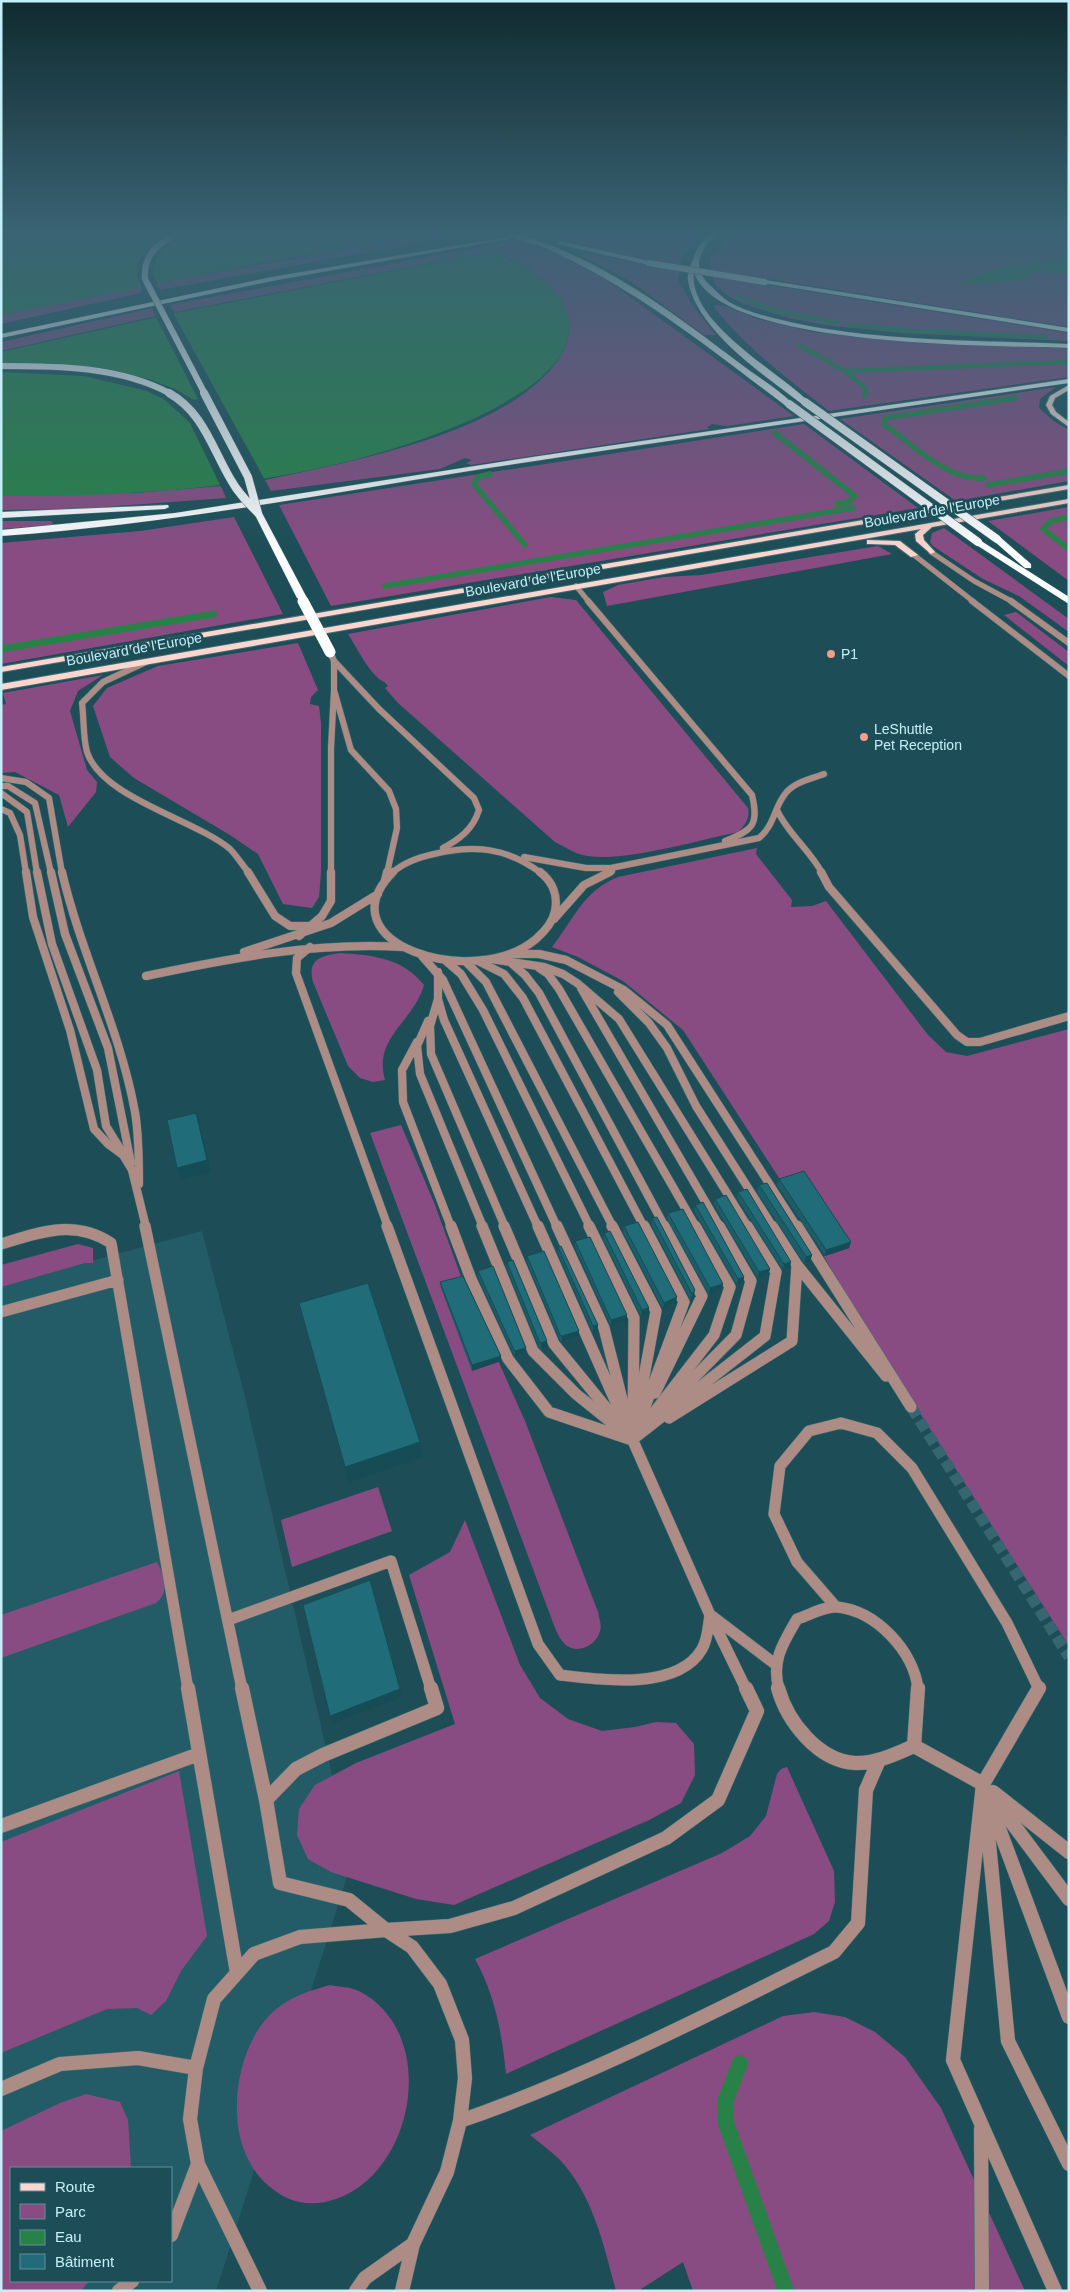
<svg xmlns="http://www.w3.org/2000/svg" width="1070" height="2292" font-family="Arial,sans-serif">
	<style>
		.built { fill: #235c66; fill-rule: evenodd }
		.green { fill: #894c82 }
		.water { fill: #288248 }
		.pier { fill: #1d4e57 }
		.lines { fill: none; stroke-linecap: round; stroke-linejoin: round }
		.stream-far3 { stroke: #288248; stroke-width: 4.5 }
		.stream-far2 { stroke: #288248; stroke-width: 5.5 }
		.stream-far1 { stroke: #288248; stroke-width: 7 }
		.stream { stroke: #288248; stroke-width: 16 }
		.minor-tunnel { stroke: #36666f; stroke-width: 11; stroke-dasharray: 11 5; stroke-linecap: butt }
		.minor-far4-casing { stroke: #3f6e77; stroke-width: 5.5 }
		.minor-far3-casing { stroke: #3f6e77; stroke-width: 7 }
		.minor-far2-casing { stroke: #3f6e77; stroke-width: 9 }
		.minor-far1-casing { stroke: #3f6e77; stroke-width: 12 }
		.minor-casing { stroke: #3f6e77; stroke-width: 15 }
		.major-casing { stroke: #3f6e77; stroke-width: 2 }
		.highway-casing { stroke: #3f6e77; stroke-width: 1 }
		.minor-far4 { stroke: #ac8c85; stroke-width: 5 }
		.minor-far3 { stroke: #ac8c85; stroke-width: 6 }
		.minor-far2 { stroke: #ac8c85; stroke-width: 8 }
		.minor-far1 { stroke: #ac8c85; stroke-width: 11 }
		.minor { stroke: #ac8c85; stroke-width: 14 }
		.major { fill: #fed6ce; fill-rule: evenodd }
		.highway { fill: #fff; fill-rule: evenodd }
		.highway-bridge-far2-casing { stroke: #3f6e77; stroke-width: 7; stroke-linecap: butt }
		.highway-bridge-far1-casing { stroke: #3f6e77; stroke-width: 9; stroke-linecap: butt }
		.highway-bridge-casing { stroke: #3f6e77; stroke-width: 11; stroke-linecap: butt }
		.highway-bridge-far2 { stroke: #fff; stroke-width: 6 }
		.highway-bridge-far1 { stroke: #fff; stroke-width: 8 }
		.highway-bridge { stroke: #fff; stroke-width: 11 }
		.wall { fill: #1c5d68 }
		.shaded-wall { fill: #164c55 }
		.building { fill: #206c79; stroke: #164c55 }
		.poi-dot { fill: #f49d8c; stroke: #1d4e57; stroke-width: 2 }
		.labels { text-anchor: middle; stroke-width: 5; stroke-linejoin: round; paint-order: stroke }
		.far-street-label { font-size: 14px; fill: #c5eff8; stroke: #1d4e57 }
		.far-poi-label { font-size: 14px; fill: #c5eff8; stroke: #1d4e57; text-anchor: start }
	</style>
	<rect width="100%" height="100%" fill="#1d4e57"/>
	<path class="built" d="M202 1231 245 1397 352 1861 216 2291H1V1285ZM11 2168H171V2281H11Z"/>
	<path class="green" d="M428 234H468L160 290 156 283 419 236 425 239 434 238Z
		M556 234H704L682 257 680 266 618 254 545 235Z
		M733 234H1069V327L711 270 710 258Z
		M518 240 558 254 607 280 794 416 727 426 712 424 707 427 709 429 471 465 466 463 472 460 465 458 440 469 271 491 265 480C347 462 527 431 565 347 577 319 562 296 540 278 528 268 510 256 494 252 487 251 479 256 472 256 466 255 464 253 457 254L462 257 175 312 169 305Z
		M586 253 680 271 678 280 693 306 716 335H704L633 283 581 255Z
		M712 276 1069 333V341L903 333 824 325 789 318 744 304 728 296 717 287Z
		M141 286V293L1 324V315Z
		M716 305 725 306 758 319 813 332 865 337 1069 348V377L829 411C788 379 746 348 714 307Z
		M152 308 156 316 1 351V342Z
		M1056 387 1040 399 1039 408 1055 422 1069 430V481L956 501 840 419Z
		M804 424 918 508 331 606 279 505Z
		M221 486 226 498 76 509 1 510V494L134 493Z
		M1069 507V581L988 521Z
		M234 517 283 614 1 664V543L140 531Z
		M1 521H51L54 525 1 529Z
		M944 528 1069 619V632L1019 596 983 579 933 546 930 542 932 533Z
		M878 546 892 554 607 606 603 592 618 585 664 577 701 575Z
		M551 597 576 600 748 808C750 819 745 825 738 832 698 840 620 864 583 855 573 853 564 846 555 842L398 703 385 688 388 686C385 681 382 682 378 678 366 667 357 648 348 634Z
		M1016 612 1069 652V666L1004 615Z
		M298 643 318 690 311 697 310 704 319 706 321 723V872L319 897 312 908 283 904 258 854 230 835 134 778 110 757 93 706 107 688 158 666Z
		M103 675 78 691 70 711 87 770 97 782 96 792 68 827 59 795 15 772 1 773V705L6 704 3 693Z
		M757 848 756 854 759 858 792 900 791 907 812 906 826 901 928 1035 946 1052 967 1056 1069 1029V1646L855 1312 824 1256 849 1248 783 1184 683 1030 623 981 578 957 552 947C574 919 583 891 618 877Z
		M340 953C373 955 403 958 424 985 413 1023 373 1037 385 1080L373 1082 360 1078 348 1066 313 982C307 959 321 956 340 953Z
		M401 1125 435 1205 463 1282 525 1421 598 1612C599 1618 602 1626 600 1631 596 1647 574 1656 563 1642 559 1638 557 1632 555 1628L370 1133Z
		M78 1244 93 1248V1263H85L1 1287V1265Z
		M378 1487 392 1531 292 1567 281 1520Z
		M465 1520 520 1665 540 1698 568 1719 602 1731 635 1727 656 1722 676 1723 694 1744 695 1775 681 1803 649 1820 454 1905 416 1899 372 1885 331 1872 308 1859 297 1835 299 1809 315 1785 356 1763 455 1724 409 1575 450 1552Z
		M157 1562C165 1577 170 1591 156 1603L1 1658V1615Z
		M787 1767 834 1871 835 1902 829 1921 814 1934 506 2074C502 2033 495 1995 475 1959L722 1853 750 1836 766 1816 777 1774 781 1769Z
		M179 1771 207 1936 181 1971 166 2001 151 2015 137 2008 107 2009 1 2053V1842Z
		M330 1985C339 1987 351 1987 359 1991 440 2033 415 2172 336 2199 319 2205 301 2205 285 2197 265 2186 252 2171 244 2150 228 2108 239 2041 275 2010 292 1996 309 1991 330 1985Z
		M814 2012 845 2017 875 2032 905 2057 941 2108 1025 2291H693L683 2262 638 2291H616C604 2246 593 2195 560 2160 551 2151 540 2143 530 2135L783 2016Z
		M86 2094 120 2102 128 2120 131 2168H11V2281H89L81 2291H1V2131L60 2103Z"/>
	<path class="water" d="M1 234H427L433 238 421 235 250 265 1 315Z
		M1069 250V274L1033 272 1023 281C1000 281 981 286 958 283L992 270 1059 258Z
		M461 252C464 253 468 256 471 256 479 257 487 251 494 253 520 260 565 291 569 320 573 353 542 380 517 395 483 417 446 431 408 444 278 487 138 497 1 496V352L175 313 462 258 457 253Z"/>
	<path class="pier" d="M168 234H186L166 246 156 259 153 274 158 285 142 289 137 275 138 262 152 244Z
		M172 311 265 480 221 487 190 423 165 400 147 391 84 376 1 372V364L97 368 149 379 177 390 194 400 198 399 155 315Z"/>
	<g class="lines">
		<path class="stream-far3" d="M738 297 776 311 838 323
			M850 325 914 331 1046 337
			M799 345 845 371 1069 362
			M845 371 866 389 865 394"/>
		<path class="stream-far2" d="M865 396V393
			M775 433 855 496 848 502 837 504
			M490 474 478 477 474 484 525 545
			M984 478C948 481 912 444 884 424L885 418 1016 398
			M988 485 1069 471
			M1069 517 1051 521 1043 529 1069 549
			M385 586 853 508"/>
		<path class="stream-far1" d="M1 649 214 614"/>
		<path class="stream" d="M740 2063 725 2102 726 2123 786 2291"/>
		<path class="minor-tunnel" d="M911 1407 1069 1657"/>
		<g class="minor-far4-casing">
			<path id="minor-far4" d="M931 552 974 581 1013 602
				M914 555 974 602
				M576 586 589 602"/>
		</g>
		<g class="minor-far3-casing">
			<path id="minor-far3" d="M588 601 752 795C759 825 753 830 725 841
				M972 601 1069 676
				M1011 601 1069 643
				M330 652 334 661 379 709 474 798 479 810C473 829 460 839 443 848
				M334 661V690L351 750 389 791 396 809 397 828 387 873
				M146 662 103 682 82 703C84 718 83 738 87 752 102 798 194 819 230 849 237 856 243 866 249 873
				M1 778 26 782 49 798 62 873
				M1 786H8L35 803 51 873
				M1 793 27 812 37 873
				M1 809 10 813 20 835 26 873
				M777 810C788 834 810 850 822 873
				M524 857 586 868H611L759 838C774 826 774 808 785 794 794 782 811 779 824 774
				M331 873V748L334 690
				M392 873C403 863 420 857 434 854 475 844 507 848 541 873
				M608 873 612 871"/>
		</g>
		<g class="minor-far2-casing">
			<path id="minor-far2" d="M26 872 33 917 70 1030 94 1129 108 1144 123 1155 132 1170 146 1227
				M37 872 52 944 97 1070 106 1126 121 1150
				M51 872 65 934 108 1048 131 1163
				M62 872C81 954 120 1029 135 1112 139 1136 139 1160 139 1184
				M248 872 275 916 290 926H312
				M393 872C322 944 475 991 536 939 544 932 553 922 555 911 558 896 553 882 540 872
				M821 872 829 887 957 1035 967 1042H980L1069 1016
				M385 880 387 872
				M554 919 584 885 610 872
				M299 936 322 916 331 901V872
				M310 947 297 958 296 973 388 1227
				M244 952 331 923 378 894
				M510 954H539L566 960 624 990 667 1025 797 1227
				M422 956 443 980 557 1227
				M491 959 544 967 563 974 577 983 619 1019 748 1227
				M446 961 461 974 483 1010 590 1227
				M478 961 504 974 523 998 644 1227
				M466 962 486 982 613 1227
				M510 962 525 975 539 993 665 1227
				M539 968 548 974 559 989 696 1227
				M438 972V999L444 1020 538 1227
				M146 976C231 958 315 942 402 947
				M581 988 720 1227
				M618 992 649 1023 667 1048 696 1106 773 1227
				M438 999 430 1026 431 1054 505 1227
				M428 1021 417 1046 420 1074 483 1227
				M417 1042 402 1070 403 1102 451 1227"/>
		</g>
		<g class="minor-far1-casing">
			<path id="minor-far1" d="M145 1226 242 1689
				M387 1226 538 1644 560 1675C600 1680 678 1691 702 1649 708 1639 708 1626 710 1615
				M451 1226 471 1279 508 1359 549 1412 632 1440
				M482 1226 533 1351 576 1394 617 1427
				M504 1226 554 1344 626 1432
				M538 1226 710 1615 746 1689
				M557 1226 604 1328 625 1411
				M589 1226 634 1318 633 1432
				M612 1226 656 1311 637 1415
				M797 1226 911 1407
				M1 1244C40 1232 74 1219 111 1243L188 1689
				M797 1265 886 1376
				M1 1312 118 1280
				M655 1393 702 1296 664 1226
				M662 1410 736 1335 751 1281 719 1226
				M669 1418 792 1341 797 1265 772 1226
				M642 1428 714 1335 730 1287 695 1226
				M636 1431 684 1302 644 1226
				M632 1440 765 1336 776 1272 747 1226
				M836 1607 797 1562 774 1514 780 1466 809 1431 841 1423 877 1433 912 1468 1007 1623 1039 1689
				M712 1616 775 1664
				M228 1620 391 1561 431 1689
				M779 1689C771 1661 783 1643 797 1619 810 1615 824 1606 837 1607 877 1611 914 1652 918 1689"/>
		</g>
		<g class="minor-casing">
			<path id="minor" d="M188 1688 237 1973
				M242 1688 266 1800 280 1883 349 1900 386 1930 450 1926 514 1908 666 1838 718 1800 757 1711 746 1688
				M778 1688C787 1721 818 1761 855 1763 875 1764 896 1754 914 1746
				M1039 1688 983 1784 953 2060 1055 2291
				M914 1746 983 1784V1789
				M914 1746 918 1688
				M989 1792 1069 1899
				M993 1792 1069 1852
				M987 1796 1069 2017
				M266 1800 296 1769 323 1755 437 1708 431 1688
				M985 1802 1008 2041 1069 2164
				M1 1826 199 1754
				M1 2089 60 2064 138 2058 196 2068
				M460 2121C590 2076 711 2013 834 1952L858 1923 866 1790 879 1760
				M981 2129 982 2291
				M171 2235 198 2164
				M119 2291 132 2281
				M260 2291 198 2164 190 2119 196 2068 214 1999 254 1954 300 1937 386 1930 412 1947 440 1984 462 2040 465 2078 460 2121 447 2172 413 2244 365 2278 356 2291
				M402 2291 413 2244"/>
		</g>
		<g class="major-casing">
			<path id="major" d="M1069 385V390L1055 398 1052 405 1056 412 1069 422V427L1051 414 1046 405 1050 396Z
				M1069 485V489L1 672V667Z
				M1069 499V503L932 527 923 535 924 540 935 552 931 554 916 541 915 534 921 529 1 690V684Z
				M867 540 900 541 918 555 911 557 895 545 870 544H867Z"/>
		</g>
		<g class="highway-casing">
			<path id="highway" d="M525 234H536L272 281 1 338V334L272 277Z
				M711 234H717C699 251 690 268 712 287 717 292 723 298 729 302 748 313 773 318 794 323 884 342 977 340 1069 344V348C999 345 719 349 694 272 687 322 779 372 809 402L802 404C764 375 696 330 688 280 687 274 690 267 692 262 696 250 701 241 711 234Z
				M535 240C610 265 676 315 738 362 756 376 777 388 793 404L786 406C705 345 628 282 533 243Z
				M560 241 649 261 652 263 649 265 558 244Z
				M765 280 1069 328V332L763 283Z
				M1069 379V383C867 412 664 441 463 472 309 497 157 525 1 536V530L175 513 539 456Z
				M168 505 169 507 165 509 1 518V512Z
				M258 510 262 513 307 598 305 600 297 598 254 513Z
				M994 537H1000L1031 564V568H1025L994 541Z
				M978 539 1069 597V604L975 544V540Z"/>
		</g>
		<use href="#minor-far4" class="minor-far4"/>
		<use href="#minor-far3" class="minor-far3"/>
		<use href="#minor-far2" class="minor-far2"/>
		<use href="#minor-far1" class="minor-far1"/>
		<use href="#minor" class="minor"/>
		<use href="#major" class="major"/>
		<use href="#highway" class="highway"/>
		<g class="highway-bridge-far2-casing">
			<path id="highway-bridge-far2" d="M176 234C157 244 143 256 145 279L205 394
				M511 234 535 242
				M649 263 765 282
				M1 366C57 366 120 366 171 394"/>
		</g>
		<g class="highway-bridge-far1-casing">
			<path id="highway-bridge-far1" d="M169 393C203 412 212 448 231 480 238 493 248 503 258 513
				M204 393 248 477 258 513
				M805 402 997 539
				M789 404 978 542
				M302 598 304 602"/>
		</g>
		<g class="highway-bridge-casing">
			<path id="highway-bridge" d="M303 601 330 652"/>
		</g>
		<use href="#highway-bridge-far2" class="highway-bridge-far2"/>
		<use href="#highway-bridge-far1" class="highway-bridge-far1"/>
		<use href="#highway-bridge" class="highway-bridge"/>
	</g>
	<path class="wall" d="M779 1179 851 1242 849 1248 825 1256 777 1185Z
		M759 1185 812 1255 810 1261 804 1263 757 1192Z
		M738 1192 790 1268 783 1270 737 1198Z
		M715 1199 770 1269 768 1275 758 1278 714 1205Z
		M695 1205 744 1277 743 1283 737 1285 694 1211Z
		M668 1213 721 1290 709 1294 667 1219Z
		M652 1218 694 1296 691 1300 651 1224Z
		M624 1226 676 1302 663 1309 623 1232Z
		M604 1233 648 1314 641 1316 603 1239Z
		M575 1241 627 1321 611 1326 575 1247Z
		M558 1247 598 1325 597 1330 593 1332 558 1253Z
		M527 1256 579 1336 562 1342 560 1340 527 1262Z
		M507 1262 547 1347 541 1349 539 1347 507 1268Z
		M478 1271 526 1353 515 1357 514 1355 478 1277Z
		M440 1282 501 1356V1361L472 1371 441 1288Z"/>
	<path class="shaded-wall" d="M196 1113 200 1126 211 1172 182 1180 177 1168Z
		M851 1242 849 1248 825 1256 826 1250Z
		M812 1255 810 1261 804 1263 806 1257Z
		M791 1262 790 1268 783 1270 784 1264Z
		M770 1269 768 1275 758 1278 759 1272Z
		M744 1277 743 1283 737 1285 738 1279Z
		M723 1284 721 1290 709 1294 710 1288Z
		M695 1290 694 1296 691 1300 692 1294Z
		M677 1297 676 1302 663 1309 664 1303Z
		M649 1308 648 1314 641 1316 642 1310Z
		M627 1315V1321L611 1326V1320Z
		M598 1325 597 1330 593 1332V1326Z
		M579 1331V1336L562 1342V1336Z
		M547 1341V1347L541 1349V1343Z
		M526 1348V1353L515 1357V1351Z
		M501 1356V1361L472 1371V1365Z
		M420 1442 423 1457 349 1482 345 1467Z
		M370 1580 402 1697 333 1723 330 1716Z"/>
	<path class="building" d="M196 1113 207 1160 177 1168 167 1120Z
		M804 1171 851 1242 826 1250 779 1179Z
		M767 1183 812 1255 806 1257 805 1255 759 1185Z
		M747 1189 791 1262 784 1264 738 1192Z
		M726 1195 770 1269 759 1272 715 1199Z
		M703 1202 744 1277 738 1279 695 1205Z
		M683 1209 723 1284 710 1288 668 1213Z
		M657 1217 695 1290 692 1294 652 1218Z
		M638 1222 677 1297 664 1303 624 1226Z
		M610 1231 649 1308 642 1310 604 1233Z
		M590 1237 627 1315 611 1320 575 1241Z
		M561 1246 598 1325 593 1326 558 1247Z
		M544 1251 579 1331 562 1336 560 1335 527 1256Z
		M513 1260 547 1341 541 1343 539 1341 507 1262Z
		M493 1266 526 1348 515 1351 514 1350 478 1271Z
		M463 1276 501 1356 472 1365 440 1282Z
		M368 1283 420 1442 345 1467 299 1303Z
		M370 1580 400 1689 330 1716 303 1605Z"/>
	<linearGradient id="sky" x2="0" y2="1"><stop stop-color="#102b30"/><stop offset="0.42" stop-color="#3a6374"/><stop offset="1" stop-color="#3a6374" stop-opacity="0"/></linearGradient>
	<rect width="1070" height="555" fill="url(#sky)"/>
	<g class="poi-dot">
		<circle cx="831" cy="654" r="5"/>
		<circle cx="864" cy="737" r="5"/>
	</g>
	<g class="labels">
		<g class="far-street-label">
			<text transform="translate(932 511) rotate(-10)" y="5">Boulevard de l'Europe</text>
			<text transform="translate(533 580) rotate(-10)" y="5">Boulevard de l'Europe</text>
			<text transform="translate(134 649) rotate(-10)" y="5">Boulevard de l'Europe</text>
		</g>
		<g class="far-poi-label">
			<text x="841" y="659">P1</text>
			<text x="874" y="734">LeShuttle<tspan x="874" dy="16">Pet Reception</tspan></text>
		</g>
	</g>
	<rect width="1070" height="2292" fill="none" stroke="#c5eff8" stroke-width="5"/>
	<rect x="10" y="2167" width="162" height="115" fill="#1d4e57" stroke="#608e97"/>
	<rect x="20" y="2183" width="25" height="8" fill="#fed6ce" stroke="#608e97"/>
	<text x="55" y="2192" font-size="15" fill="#c5eff8">Route</text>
	<rect x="20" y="2204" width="25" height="15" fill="#894c82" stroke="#608e97"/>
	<text x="55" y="2217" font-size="15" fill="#c5eff8">Parc</text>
	<rect x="20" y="2230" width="25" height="15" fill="#288248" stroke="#608e97"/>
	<text x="55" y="2242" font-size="15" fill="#c5eff8">Eau</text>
	<rect x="20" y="2254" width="25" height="15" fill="#206c79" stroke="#608e97"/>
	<text x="55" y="2267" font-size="15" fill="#c5eff8">Bâtiment</text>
</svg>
